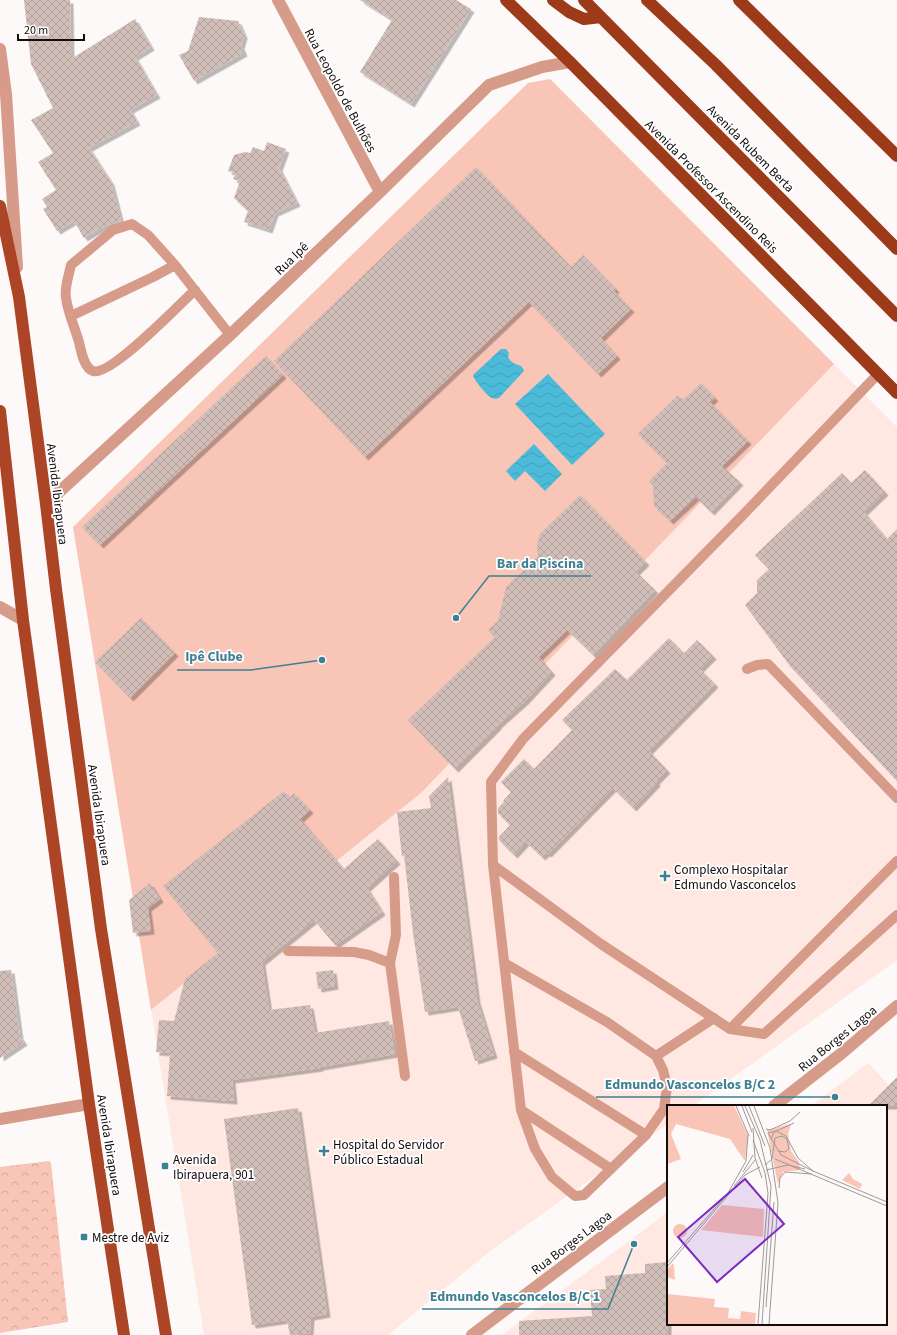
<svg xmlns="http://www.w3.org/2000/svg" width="897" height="1335" font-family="'Source Sans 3',sans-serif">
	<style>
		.built { fill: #fee8e1 }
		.forest { fill: url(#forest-crowns) }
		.pitch { fill: #f8c5b6 }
		.water { fill: url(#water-waves) }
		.building { fill: url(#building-cross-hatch); filter: url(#shadow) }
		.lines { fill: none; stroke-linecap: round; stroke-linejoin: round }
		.service { stroke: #d69b89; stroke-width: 10 }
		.minor { stroke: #d69b89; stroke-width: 12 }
		.tertiary { stroke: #d69b89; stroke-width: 12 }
		.primary { stroke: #ac4525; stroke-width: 12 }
		.trunk { stroke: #9d3a1a; stroke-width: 12 }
		.poi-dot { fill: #3f8092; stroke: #fff; stroke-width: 1.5 }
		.labels { text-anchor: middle; stroke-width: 3.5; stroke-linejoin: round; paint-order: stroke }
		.street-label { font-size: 13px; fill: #120c0b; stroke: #fff }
		.poi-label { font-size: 13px; fill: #120c0b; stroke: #fff; text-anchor: start }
		.inset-road { fill: none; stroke: #9f9a99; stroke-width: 1 }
		.view { fill: #7b2cbf; fill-opacity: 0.15; stroke: #7b2cbf; stroke-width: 2 }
		.inset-edge { fill: none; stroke: #120c0b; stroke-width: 2 }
		.leader { fill: none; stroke: #3f8092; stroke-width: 1.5 }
		.callout-dot { fill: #3f8092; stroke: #fff; stroke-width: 1.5 }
		.callout-label { font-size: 14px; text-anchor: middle; font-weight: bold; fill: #3f8092; stroke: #fff; stroke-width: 3.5; stroke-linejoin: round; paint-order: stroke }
	</style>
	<defs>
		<pattern id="forest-crowns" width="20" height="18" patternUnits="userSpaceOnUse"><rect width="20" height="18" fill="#f8c5b6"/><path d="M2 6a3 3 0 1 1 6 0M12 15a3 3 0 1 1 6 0" fill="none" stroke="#d4a89b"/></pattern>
		<pattern id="water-waves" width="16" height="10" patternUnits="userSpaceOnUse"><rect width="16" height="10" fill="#4cbbd9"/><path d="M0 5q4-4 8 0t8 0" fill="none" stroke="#41a0b9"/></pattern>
		<pattern id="building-cross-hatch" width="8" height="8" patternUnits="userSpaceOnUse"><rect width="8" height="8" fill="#d1beb9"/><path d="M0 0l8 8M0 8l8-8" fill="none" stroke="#b2a29e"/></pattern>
		<filter id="shadow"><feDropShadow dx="3.5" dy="3.5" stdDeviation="0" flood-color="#0004"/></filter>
	</defs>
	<rect width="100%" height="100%" fill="#fdf9f8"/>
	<path class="built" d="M834 364 897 427V960L693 1106H668V1124L489 1252 388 1335H204L151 1010 421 793Z
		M868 1063 897 1094V1335H502L668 1212V1324H886V1106H811Z"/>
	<path class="forest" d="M49 1161 51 1163 68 1322 0 1333V1167Z"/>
	<path class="pitch" d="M550 79 834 364 421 793 151 1010 73 527 528 83Z"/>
	<path class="water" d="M501 349H506L509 353 508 357C514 368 522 362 524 371L499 398C496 399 495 399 492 398 487 396 474 380 473 375Z
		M548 374 605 434 572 465 515 404Z
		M534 444 562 474 545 491 525 471 515 481 506 471Z"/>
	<path class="building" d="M24 0H70L71 59 135 19 151 47 135 57 157 95 130 110 137 122 89 148 111 182 121 221 106 225 84 238 74 221 57 231 43 209 47 207 42 199 56 190 38 162 53 153 31 120 53 108 31 64Z
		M360 0H456L471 9 411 104 360 72 392 20Z
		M199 17 238 21 244 35 241 46 244 53 194 81 179 55 188 51Z
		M267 142 286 149 279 168 297 203 275 213 269 230 244 222 248 211 234 198 240 181 233 179 236 173 228 171 234 155 245 152 250 153 253 147 264 151Z
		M476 167 571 267 583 255 616 289 614 291 631 309 601 338 617 356 598 374 529 302 365 457 274 361Z
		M266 356 283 375 100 545 82 527Z
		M701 383 715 398 710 402 748 441 722 466 740 482 711 512 696 497 670 521 654 506 653 485 649 481 667 463 638 434 678 395 683 400Z
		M865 470 885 492 864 512 887 539 897 529V781L790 666 745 605 757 593V580L769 569 755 555 842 473 851 483Z
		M580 495 646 562 636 572 655 590 593 655 567 630 539 657 552 672 525 701 498 725V726L455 769 408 720 495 637 488 630 498 621 506 587 538 556 537 546 540 534Z
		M141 618 175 653 130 698 95 662Z
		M669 638 684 653 697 640 713 656 700 669 715 684 649 751 667 770 656 781 657 783 633 808 613 788 548 854 546 853 542 857 526 842 514 855 499 840V837L510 825 498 813V808L504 802 503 801 511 792 501 782 524 759 534 769 572 730 562 720 615 669 627 680Z
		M448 777 477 1000 494 1055 475 1061 458 1007 425 1012 413 933 404 855 402 857 397 812 431 808 429 796Z
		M284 791 289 798 294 793 310 810 300 819 344 869 378 839 397 861 367 888 382 912 335 945 314 920 262 962 269 1010 310 1005 315 1033 389 1021 395 1054 320 1067V1068L232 1080 234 1101 167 1096 170 1053 156 1052 159 1020 174 1021 185 979 218 953 163 886Z
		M150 883 160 899 148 908 151 931 133 933 129 900Z
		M11 970 20 1036 24 1042 0 1058V971Z
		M333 970 335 986 318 989 316 972Z
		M897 1077V1106H868Z
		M298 1108 327 1314 311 1317 310 1333 290 1335 287 1320 252 1325 224 1119Z
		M668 1262V1335H519V1321L592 1316 590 1290 606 1289 605 1276 645 1273V1264Z"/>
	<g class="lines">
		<path class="service" d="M175 265 230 335
			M71 316 153 277 175 265 148 235 132 224 113 230 71 265C69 275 64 288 66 298 68 313 75 328 79 342 81 351 84 368 93 371 110 377 180 304 195 290
			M878 374 741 517 523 739 491 782 493 865 601 944 730 1029 764 1034 897 915
			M747 669 757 665 768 664 897 798
			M493 865 521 1110 535 1149 552 1177 575 1196 584 1195 646 1135 664 1109 667 1087 663 1070 656 1056 607 1022 504 963
			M288 951 354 952 369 955 390 963 405 1076
			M390 963 396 935 394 877
			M730 1029 897 861
			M514 1052 646 1135
			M656 1056 714 1018
			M521 1110 611 1169"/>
		<path class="minor" d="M278 0 380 192
			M0 49 6 94 17 267
			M46 504 230 335 380 192 489 85 542 67 570 62
			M0 607 23 620
			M0 1119 89 1104"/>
		<path class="tertiary" d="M774 1106 842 1053 897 1006
			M472 1335 668 1187"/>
		<path class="primary" d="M0 206 19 297 46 504 56 589 101 929 166 1335
			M0 411 23 620 89 1104 124 1335"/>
		<path class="trunk" d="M506 0 570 62 897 393
			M553 0 569 12 584 19 601 17
			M584 0 897 316
			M647 0 716 65 897 249
			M739 0 897 156"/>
	</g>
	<g class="poi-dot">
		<path d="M663 870h4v4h4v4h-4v4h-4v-4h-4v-4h4z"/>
		<path d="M322 1145h4v4h4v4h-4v4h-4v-4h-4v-4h4z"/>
		<rect x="161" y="1162" width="8" height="8" rx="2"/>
		<rect x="80" y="1233" width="8" height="8" rx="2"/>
	</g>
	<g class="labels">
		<g class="street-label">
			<text transform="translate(341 90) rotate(62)" y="5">Rua Leopoldo de Bulhões</text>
			<text transform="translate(751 148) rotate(45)" y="5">Avenida Rubem Berta</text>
			<text transform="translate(712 186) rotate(45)" y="5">Avenida Professor Ascendino Reis</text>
			<text transform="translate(291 258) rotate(-44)" y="5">Rua Ipê</text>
			<text transform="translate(58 494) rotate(83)" y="5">Avenida Ibirapuera</text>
			<text transform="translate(100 815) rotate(82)" y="5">Avenida Ibirapuera</text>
			<text transform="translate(837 1038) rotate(-39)" y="5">Rua Borges Lagoa</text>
			<text transform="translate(110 1145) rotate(81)" y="5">Avenida Ibirapuera</text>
			<text transform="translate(571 1242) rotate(-37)" y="5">Rua Borges Lagoa</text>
		</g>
		<g class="poi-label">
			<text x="674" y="874">Complexo Hospitalar<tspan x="674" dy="15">Edmundo Vasconcelos</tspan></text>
			<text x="333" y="1149">Hospital do Servidor<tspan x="333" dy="15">Público Estadual</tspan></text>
			<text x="173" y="1164">Avenida<tspan x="173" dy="15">Ibirapuera, 901</tspan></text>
			<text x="92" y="1242">Mestre de Aviz</text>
		</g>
	</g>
	<g transform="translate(667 1105)">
		<rect width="220" height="220" fill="#fdf9f8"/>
		<path d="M0 1H67L81 30 78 56 63 34 9 19 4 29 14 54 0 59ZM124 19 121 29 124 46 132 57 133 65 116 67 111 79 100 25ZM182 68 186 74 195 79 193 84 175 75ZM6 126a7 7 0 1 1 14 0a7 7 0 1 1-14 0ZM6 158 7 162 8 175 0 172V165Z" fill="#f8c5b6"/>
		<path d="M55 100 97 104 96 132 34 125ZM0 189 48 194 47 202 62 203 61 213 73 214 74 206 89 208 88 219H0Z" fill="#f8c5b6"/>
		<path class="inset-road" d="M69 1 82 31M75 1 85 27M78 1 93 35 104 81 95 219M82 1 98 41M87 1 103 43 111 98 102 219M86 23 88 53 95 73M99 24 103 25 123 16 133 7M101 28 109 26 119 31 131 53 146 66 220 97M101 28 114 50 146 66M104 34 107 27 127 18M86 35 98 68 101 88 91 219M108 54 220 101M98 60 105 54 108 33 115 31 120 34 122 44 118 47 111 46M99 65 121 60 138 64M76 67 86 50M67 81 89 54M112 83 113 73 118 67 145 69M61 88 79 56 81 30M0 158 62 87M0 162 78 70 93 62M99 202 107 97"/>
		<path class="view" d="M78 74 117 119 50 177 11 132Z"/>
		<rect width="220" height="220" class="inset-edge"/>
	</g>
	<path class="leader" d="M456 618L489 576H591M322 660L251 670H177M835 1097L783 1097H596M634 1244L608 1309H422"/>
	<g class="callout-dot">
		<circle cx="456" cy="618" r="4"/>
		<circle cx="322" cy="660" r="4"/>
		<circle cx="835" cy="1097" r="4"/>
		<circle cx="634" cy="1244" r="4"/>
	</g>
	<g class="callout-label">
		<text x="540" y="568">Bar da Piscina</text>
		<text x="214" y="661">Ipê Clube</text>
		<text x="690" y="1089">Edmundo Vasconcelos B/C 2</text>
		<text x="515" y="1301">Edmundo Vasconcelos B/C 1</text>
	</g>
	<path d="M18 34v6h66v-6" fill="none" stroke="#120c0b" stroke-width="2"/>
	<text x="24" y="34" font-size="12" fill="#120c0b" stroke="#ffffff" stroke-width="3" paint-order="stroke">20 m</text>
</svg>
